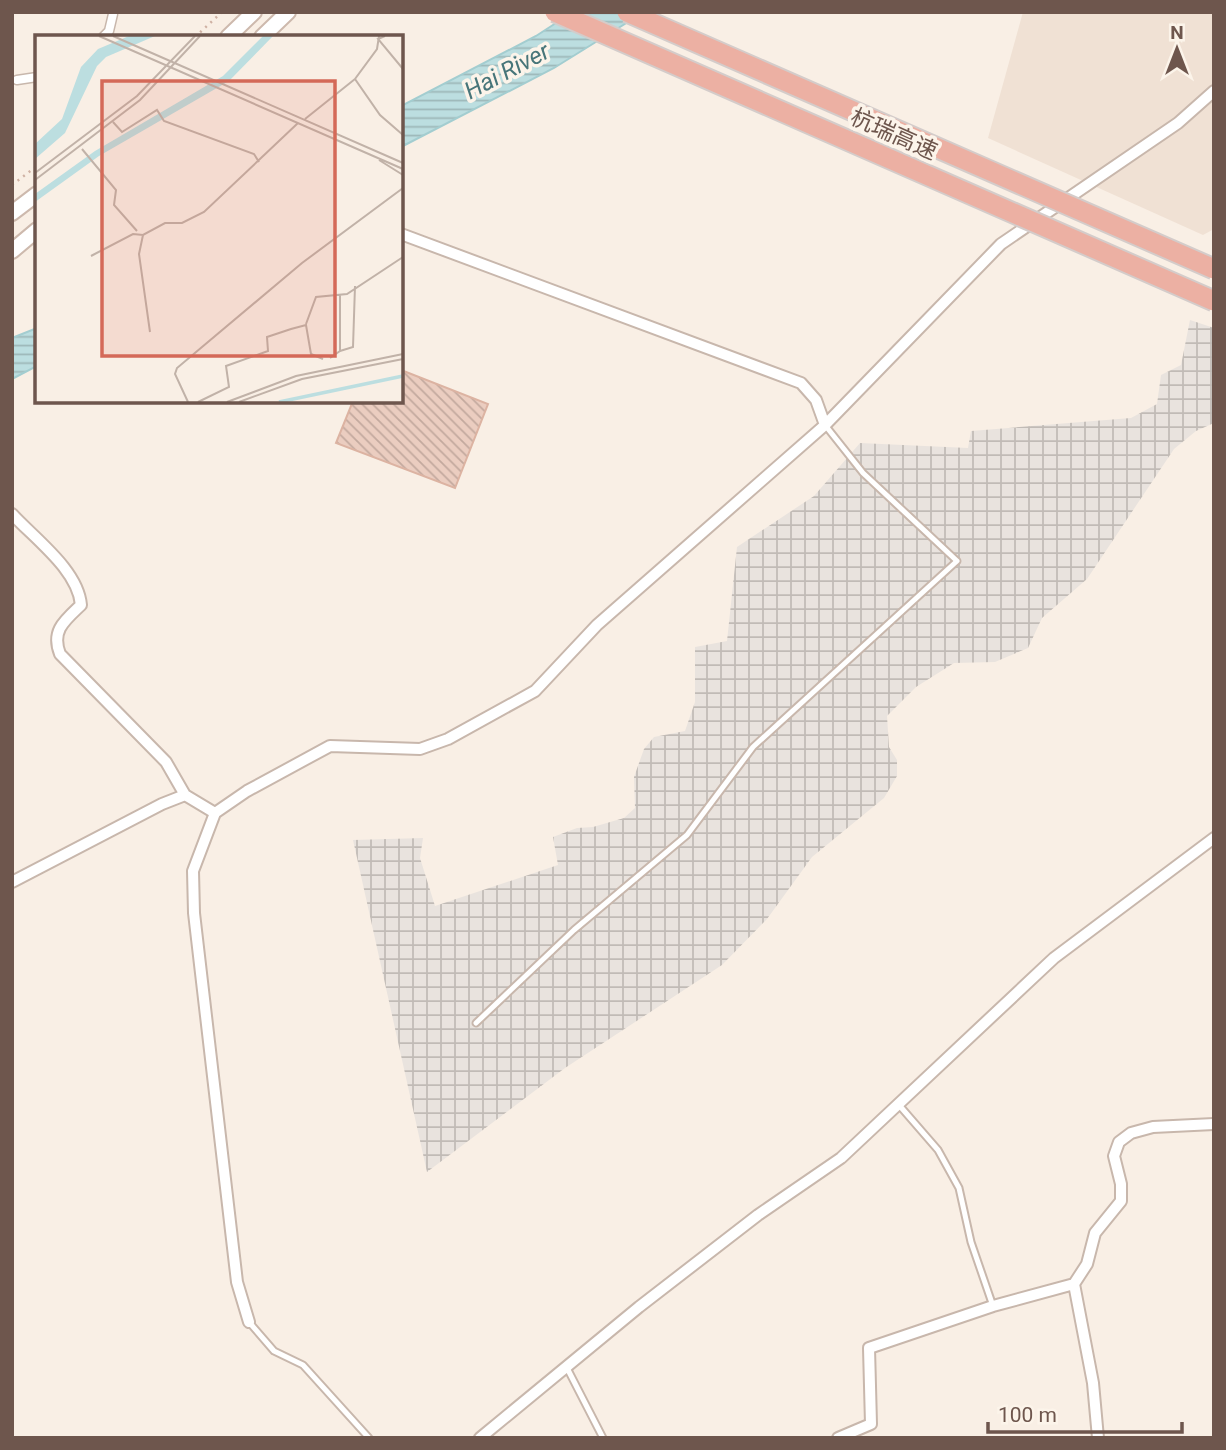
<svg xmlns="http://www.w3.org/2000/svg" width="1226" height="1450" font-family="Roboto,'Noto Sans SC',sans-serif">
	<style>
		.residential { fill: #f0e1d4 }
		.industrial { fill: url(#industrial-grid) }
		.water { fill: url(#water-rules); stroke: #a3cdd0; stroke-width: 2 }
		.building { fill: url(#building-back-hatch); stroke: #dcb3a2; stroke-width: 2 }
		.lines { fill: none; stroke-linecap: round; stroke-linejoin: round }
		.service-casing { stroke: #c8b7ac; stroke-width: 9 }
		.pedestrian-casing { stroke: #c8b7ac; stroke-width: 11 }
		.minor-casing { stroke: #c8b7ac; stroke-width: 14 }
		.secondary-casing { stroke: #cdb9ad; stroke-width: 18 }
		.path { stroke: #cfb1a3; stroke-width: 2.5; stroke-dasharray: 2 5; stroke-linecap: butt }
		.service { stroke: #fff; stroke-width: 5 }
		.pedestrian { stroke: #fff; stroke-width: 8 }
		.minor { stroke: #fff; stroke-width: 10 }
		.secondary { stroke: #fff; stroke-width: 14 }
		.motorway-bridge-casing { stroke: #d4ccca; stroke-width: 23; stroke-linecap: butt }
		.motorway-bridge { stroke: #ecb0a3; stroke-width: 19 }
		.labels { text-anchor: middle; stroke-width: 7; stroke-linejoin: round; paint-order: stroke }
		.street-label { font-size: 23px; fill: #6e564d; stroke: #fcf4ea }
		.water-label { font-size: 24px; font-style: italic; fill: #477579; stroke: #fcf4ea }
		.inset-river { fill: none; stroke: #bcdee0; stroke-width: 3.5 }
		.inset-road { fill: none; stroke: #c1b2a8; stroke-width: 2 }
		.view { fill: #d46958; fill-opacity: 0.15; stroke: #d46958; stroke-width: 3.5 }
		.inset-edge { fill: none; stroke: #6e564d; stroke-width: 3.5 }
	</style>
	<defs>
		<pattern id="industrial-grid" width="8" height="8" patternUnits="userSpaceOnUse" patternTransform="scale(1.75)"><rect width="8" height="8" fill="#e9e3de"/><path d="M0 4h8M4 0v8" fill="none" stroke="#c1bbb6"/></pattern>
		<pattern id="water-rules" width="6" height="5" patternUnits="userSpaceOnUse" patternTransform="scale(1.75)"><rect width="6" height="5" fill="#bcdee0"/><path d="M0 2.5h6" fill="none" stroke="#9db7b8"/></pattern>
		<pattern id="building-back-hatch" width="6" height="6" patternUnits="userSpaceOnUse" patternTransform="scale(1.75)"><rect width="6" height="6" fill="#ebcdc0"/><path d="M-1 5l2 2M0 0l6 6M5-1l2 2" fill="none" stroke="#c3a99e"/></pattern>
	</defs>
	<rect width="100%" height="100%" fill="#f9efe5"/>
	<path class="residential" d="M1023 12H1214V229L1203 235 988 138Z"/>
	<path class="industrial" d="M1190 320 1214 328V423L1196 431 1174 449 1087 579 1042 618 1028 648 995 662 954 663 916 687 887 716 889 747 897 760V776L884 798 812 857 767 919 722 965 565 1068 427 1172 353 840 423 838 420 858 435 906 558 865 553 837 577 828 593 827 624 818 635 808 634 777 644 749 654 737 685 731 695 702V647L727 641 737 547 814 496 860 443 968 448 971 431 1131 418 1157 404 1161 375 1181 365Z"/>
	<path class="water" d="M573 12H644L554 68 401 147V106L536 36Z
		M37 328V366L12 379V338Z"/>
	<path class="building" d="M401 370 488 404 455 488 336 443 353 401H401Z"/>
	<g class="lines">
		<g class="service-casing">
			<path id="service" d="M476 1023 574 930 687 835 753 747 957 561 863 473 825 425
				M899 1105 938 1150 959 1188 971 1242 993 1306
				M249 1322 274 1351 303 1365 369 1438
				M566 1366 603 1438"/>
		</g>
		<g class="pedestrian-casing">
			<path id="pedestrian" d="M103 37 109 31 113 14
				M17 80 37 77"/>
		</g>
		<g class="minor-casing">
			<path id="minor" d="M401 234 801 383 816 400 825 425
				M12 514C35 539 78 570 81 605 64 621 51 631 60 654L166 762 185 795 215 813 247 791 330 746 420 749 448 739 535 691 597 625 825 425 1001 244 1178 123 1214 91
				M215 813 193 871 194 913 237 1282 249 1322
				M12 882 162 804 185 795
				M1074 1284 1087 1264 1095 1233 1121 1201V1184L1114 1156 1119 1142 1131 1133 1153 1127 1214 1124
				M480 1438 639 1307 758 1215 841 1158 1054 958 1214 838
				M838 1438 871 1424 869 1348 993 1306 1074 1284 1093 1383 1098 1438"/>
		</g>
		<g class="secondary-casing">
			<path id="secondary" d="M228 37 254 12
				M262 37 288 12
				M12 213 37 194
				M12 251 37 230"/>
		</g>
		<path class="path" d="M195 37 222 12
			M12 185 37 166"/>
		<use href="#service" class="service"/>
		<use href="#pedestrian" class="pedestrian"/>
		<use href="#minor" class="minor"/>
		<use href="#secondary" class="secondary"/>
		<g class="motorway-bridge-casing">
			<path id="motorway-bridge" d="M555 12 1214 301
				M627 12 1214 269"/>
		</g>
		<use href="#motorway-bridge" class="motorway-bridge"/>
	</g>
	<g class="labels">
		<g class="street-label">
			<text transform="translate(894 134) rotate(24)" y="8">杭瑞高速</text>
		</g>
		<g class="water-label">
			<text transform="translate(507 71) rotate(-28)" y="8">Hai River</text>
		</g>
	</g>
	<g transform="translate(35 35)">
		<rect width="368" height="368" fill="#f9efe5"/>
		<path d="M94 1H120L71 22 62 31 30 98 0 124V109L27 84 46 32 63 14ZM228 1H238L194 46 64 121 0 167V159L60 116 188 41Z" fill="#bcdee0"/>
		<path class="inset-river" d="M244 367 368 341"/>
		<path class="inset-road" d="M64 1 368 134M78 1 368 128M344 1 342 14 320 44 345 80 368 100M350 1 343 4 368 34M270 84 320 44M78 87 87 97 122 75 129 86 219 119 224 127M47 114 81 155 79 170 102 196M344 125 368 140M0 138 102 61 160 1M0 145 105 65 165 1M108 200 104 219 115 297M56 221 98 199 108 200 130 188H147L169 177 263 88M271 289 281 262 312 259 368 222M305 316 318 312 320 251M295 323 305 316V259M153 367 140 339 142 333 267 228 368 153M163 367 194 352 191 331 233 316 232 302 256 294 271 290 276 319 288 324M192 367 261 341 368 319M204 367 267 344 368 324"/>
		<path class="view" d="M67 46H300V321H67Z"/>
		<rect width="368" height="368" class="inset-edge"/>
	</g>
	<rect width="1226" height="1450" fill="none" stroke="#6e564d" stroke-width="28"/>
	<g transform="translate(1177 49)" stroke="#fcf4ea" stroke-width="5" paint-order="stroke">
	<path d="M0-5L12 26L0 18L-12 26Z" fill="#6e564d"/>
	<text y="-10" font-size="19" font-weight="bold" text-anchor="middle" fill="#6e564d">N</text>
	</g>
	<path d="M988 1422v10h194v-10" fill="none" stroke="#6e564d" stroke-width="3.5"/>
	<text x="998" y="1422" font-size="21" fill="#6e564d" stroke="#fcf4ea" stroke-width="5" paint-order="stroke">100 m</text>
</svg>
